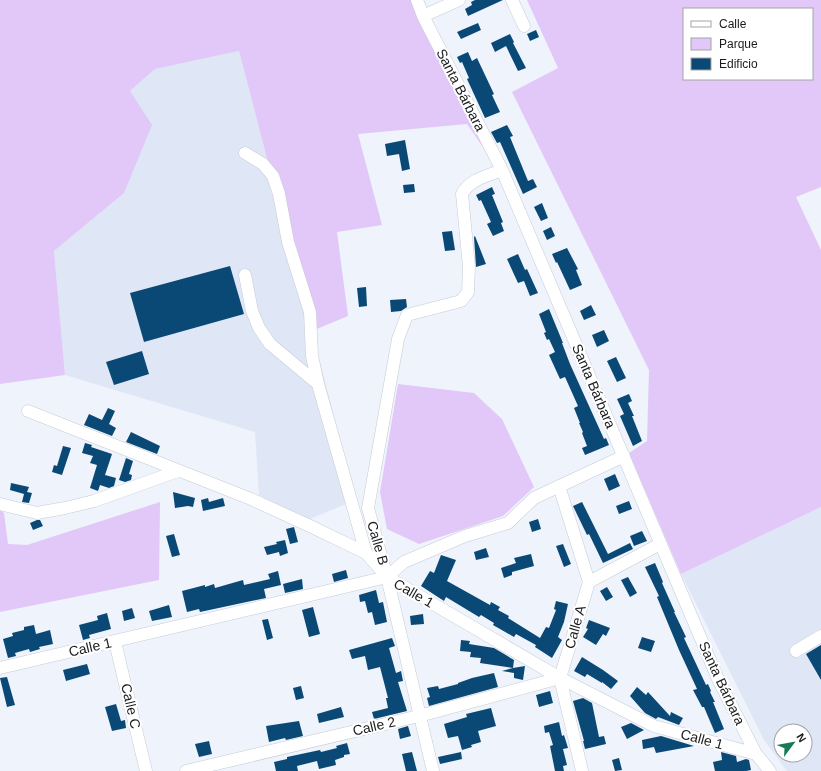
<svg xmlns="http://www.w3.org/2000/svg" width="821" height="771" font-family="Helvetica,sans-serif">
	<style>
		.built { fill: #dfe6f5; fill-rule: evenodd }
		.green { fill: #e2c8f8; fill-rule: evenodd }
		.building { fill: #0a4975 }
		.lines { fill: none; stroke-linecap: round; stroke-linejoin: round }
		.minor-casing { stroke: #c7cbd3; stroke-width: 13 }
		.minor { stroke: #fff; stroke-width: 12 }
		.labels { text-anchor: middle; stroke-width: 4; stroke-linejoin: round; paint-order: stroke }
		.street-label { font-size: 14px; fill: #1a1b1e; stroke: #fff }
	</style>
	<rect width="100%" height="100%" fill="#eff3fb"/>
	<path class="built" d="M239 51 356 500 307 520 259 495 255 432 65 375 54 251 124 193 130 91 155 69Z
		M821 507V771H787L764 740 681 574ZM781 731H805V755H781Z"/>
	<path class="green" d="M0 0H420L494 163 467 124 358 134 382 225 337 232 348 316 312 331 239 51 155 69 130 91 152 125 124 193 54 251 65 375 0 384Z
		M527 0H821V187L796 197 821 250V507L681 574 629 453 647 441 649 370 512 92 558 68ZM684 9H812V79H684Z
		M398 384 474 393 502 419 534 487 503 516 419 544 387 529 380 492Z
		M160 502 159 580 0 612V510L4 513 8 544 27 545Z"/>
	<path class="building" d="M475 0H503L468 16 465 9 472 5 471 2Z
		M478 23 481 30 461 39 457 32Z
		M536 30 539 37 530 41 527 34Z
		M510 34 514 42 513 43 526 68 518 71 506 46 495 52 491 43Z
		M468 52 472 61 477 58 494 94 492 95 500 112 485 118 467 79 469 78 462 62 460 63 457 57Z
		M507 125 513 136 510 137 528 181 533 179 537 187 523 194 500 142 497 143 491 132Z
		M405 140 410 169 402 171 399 154 387 156 385 144Z
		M414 184 415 192 404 193 403 185Z
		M492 187 495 194 492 195 503 222 501 223 504 231 493 236 487 224 491 222 481 200 479 201 476 195Z
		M542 203 548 218 541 221 534 207Z
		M551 227 555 236 547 240 543 231Z
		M452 231 455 250 445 251 442 232Z
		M475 236 486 264 476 267 474 237Z
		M567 248 578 269 576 270 582 285 570 290 557 262 556 263 552 254Z
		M518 254 525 270 527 269 538 293 530 296 524 281 518 283 507 259Z
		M230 266 244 314 144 342 130 293Z
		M366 287 367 306 359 307 357 288Z
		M406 299 407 307 401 311 391 312 390 300Z
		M591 305 596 315 584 320 580 311Z
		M549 309 563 343H562L570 364 604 439 606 438 609 445 585 455 582 448 587 446 582 433 583 432 579 423H580L574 408 578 406 565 377 560 379 549 355 555 352 549 339 547 340 544 333 546 332 539 314Z
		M604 330 609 341 597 347 592 335Z
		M142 351 149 374 114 385 106 362Z
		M616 357 626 378 617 382 607 361Z
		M629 394 632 401 628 403 634 416H632L642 441 633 446 620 416 624 414 617 399Z
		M108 408 115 411 109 424 116 428 112 436 84 425 89 414 102 420Z
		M131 432 160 446 157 454 126 442Z
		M85 443 92 445 91 447 112 454 105 475 116 478 114 486 109 488 100 485 98 491 90 488 97 465 90 463 93 456 82 453Z
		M63 446 71 448 62 475 52 472 54 465 57 466Z
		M126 458 133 461 129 474 132 475 131 480 125 482 119 480Z
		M615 474 620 486 609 491 604 479Z
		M11 483 29 487 27 492 32 493 29 503 22 502 24 494 10 490Z
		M173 492 195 498 193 507 188 506 175 508Z
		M208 498 209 502 223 498 225 506 203 511 201 500Z
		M629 501 632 509 619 514 616 506Z
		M582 502 608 554 630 543 633 549 603 563 589 534 587 535 573 506Z
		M538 519 541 529 532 532 529 522Z
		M37 520H40L43 526 33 530 30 523Z
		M294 527 298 542 290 544 286 529Z
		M642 531 647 541 634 546 630 536Z
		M174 534 180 555 172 557 166 536Z
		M285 540 288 553 280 556 279 552 267 555 264 547 277 544 276 542Z
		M563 544 571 564 564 567 556 546Z
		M486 548 489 557 476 560 474 552Z
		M531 554 534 566 512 572V575L504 578 501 568 516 563 514 558Z
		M441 555 456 560 447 581 490 605 491 602 500 607 498 610 509 616 508 618 540 638 546 627 549 628 556 610 554 609 556 601 568 604 564 622 558 637 562 640 552 658 535 647 536 645 516 634 514 637 493 625 494 623 481 615 479 617 446 597 444 601 421 586 430 571 434 573Z
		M655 563 663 582 662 583 675 612H674L686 637 684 638 706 685 708 684 711 691 710 692 715 702H713L724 729 715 733 704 707H702L693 690 697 689 679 650 657 597 659 596 645 567Z
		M346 570 348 578 334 582 332 574Z
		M278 571 281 585 264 589 266 598 200 612 199 609 187 612 182 591 205 585V587L214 584 215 588 243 580 244 585 270 579 268 574Z
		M628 577 637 593 630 597 621 580Z
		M302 579 303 589 285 593 283 584Z
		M607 587 613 597 606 601 600 591Z
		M376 590 379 603 383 602 387 622 375 625 372 612 368 613 365 601 360 602 359 595Z
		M169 605 172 617 152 621 149 611Z
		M313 607 320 634 309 637 302 610Z
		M132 608 135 618 124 621 122 611Z
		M107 613 111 629 89 635 90 638 83 640 79 625 98 620 97 616Z
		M423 614 424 624 411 625 410 616Z
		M268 619 273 638 267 640 262 620Z
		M589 620 610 628 606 636 603 634 596 645 583 637 588 629 586 628Z
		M34 625 36 634 50 630 53 644 39 647 40 649 30 652 29 649 15 653 16 656 8 658 3 639 13 636 12 633 24 630V627Z
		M642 637 655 641 651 652 638 648Z
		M392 638 395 646 389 648 396 673 401 671 403 681 398 682 407 711 374 719 372 712 388 708 386 698H388L380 667 368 670 365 656 352 659 349 650Z
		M461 640 470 641 469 644 494 648 514 660 513 668 525 666 523 680 514 678V673L502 671 513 668 480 663 481 658 470 657 471 652 460 651Z
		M821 645V680L806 654Z
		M582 657 603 670 618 681 611 689 602 682V683L587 674 585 677 574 671Z
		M87 664 90 674 66 681 63 670Z
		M494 673 498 687 429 706 427 698 430 697 427 688 438 686 439 689 458 684V683L472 678Z
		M7 677 15 705 7 707 0 678Z
		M301 686 304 698 296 700 293 688Z
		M637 687 646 695 648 692 670 716 671 712 683 718 679 725 658 717 656 719 645 713 630 696Z
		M550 691 553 703 539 707 536 695Z
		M583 698 592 703 599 737 604 736 606 744 585 749 583 741H584L573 701Z
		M116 704 121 721 125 720 126 728 112 731 105 707Z
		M341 707 344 717 319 723 317 714Z
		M491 708 496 726 478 731 481 742 471 745 472 747 462 750 458 736 448 738 444 724 467 717 466 714Z
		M299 721 303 736 286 740 285 738 269 742 266 726Z
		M559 722 562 736 564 735 568 748 563 749 567 765 563 766 564 771H555L550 746 553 745 549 732 545 733 544 726Z
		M631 723 644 730 627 739 621 727Z
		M408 726 411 736 400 739 398 729Z
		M661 736 694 746 656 753 654 747 643 749 642 740Z
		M209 741 212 754 199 757 195 744Z
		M347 743 350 754 344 755V757L335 760 336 765 319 769 317 761 297 766 298 771H276L274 762 287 759V757L320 750 321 752 337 748 336 746Z
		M412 752 417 771H406L402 754Z
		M461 752 462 759 440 764 438 757Z
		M721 752 736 756 737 762 746 759 749 760 751 770 746 771H715L713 762 722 760Z
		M619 758 622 770 615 771 612 760Z"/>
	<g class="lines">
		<g class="minor-casing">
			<path id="minor" d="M417 0 423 16 502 170 718 679 756 754 770 771
				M512 0 524 26
				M423 16 459 0
				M245 153 263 164 273 176 279 194 288 242 310 312 312 356 318 384
				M245 275 252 311 259 328 270 344 318 384 366 553
				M28 411 251 499 310 526 366 553 387 577 560 678 654 726 756 754
				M559 486 589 582 560 678 582 771
				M0 504 37 513 65 508 94 501 178 471
				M589 582 660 544
				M115 642 146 771
				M796 651 821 636
				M0 668 387 577 404 562 465 536 508 523 534 498 624 456
				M186 771 419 716 560 678
				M433 771 387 577 368 508 398 339 407 315 461 301 468 292 469 267 462 194C470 179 487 176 502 170"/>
		</g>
		<use href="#minor" class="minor"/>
	</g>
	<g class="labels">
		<g class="street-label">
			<text transform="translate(461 90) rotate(63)" y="5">Santa Bárbara</text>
			<text transform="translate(594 386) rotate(67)" y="5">Santa Bárbara</text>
			<text transform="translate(378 543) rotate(74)" y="5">Calle B</text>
			<text transform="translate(414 593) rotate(30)" y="5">Calle 1</text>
			<text transform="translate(575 627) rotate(-74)" y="5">Calle A</text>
			<text transform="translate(90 647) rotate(-13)" y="5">Calle 1</text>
			<text transform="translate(722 683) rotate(65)" y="5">Santa Bárbara</text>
			<text transform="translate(131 706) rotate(77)" y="5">Calle C</text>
			<text transform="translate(374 726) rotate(-13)" y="5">Calle 2</text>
			<text transform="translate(702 739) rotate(15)" y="5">Calle 1</text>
		</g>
	</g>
	<rect x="683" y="8" width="130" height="72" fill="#ffffff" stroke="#a3a4a5"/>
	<rect x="691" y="21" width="20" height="6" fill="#ffffff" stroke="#a3a4a5"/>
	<text x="719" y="28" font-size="12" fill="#1a1b1e">Calle</text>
	<rect x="691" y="38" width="20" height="12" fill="#e2c8f8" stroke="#a3a4a5"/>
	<text x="719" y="48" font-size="12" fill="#1a1b1e">Parque</text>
	<rect x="691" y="58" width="20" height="12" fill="#0a4975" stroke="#a3a4a5"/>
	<text x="719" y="68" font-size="12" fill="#1a1b1e">Edificio</text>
	<g transform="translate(793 743) rotate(58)"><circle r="19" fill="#ffffff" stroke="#a3a4a5"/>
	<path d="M0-3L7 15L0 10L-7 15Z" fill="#167b54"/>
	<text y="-6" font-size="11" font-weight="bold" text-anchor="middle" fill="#1a1b1e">N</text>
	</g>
</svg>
